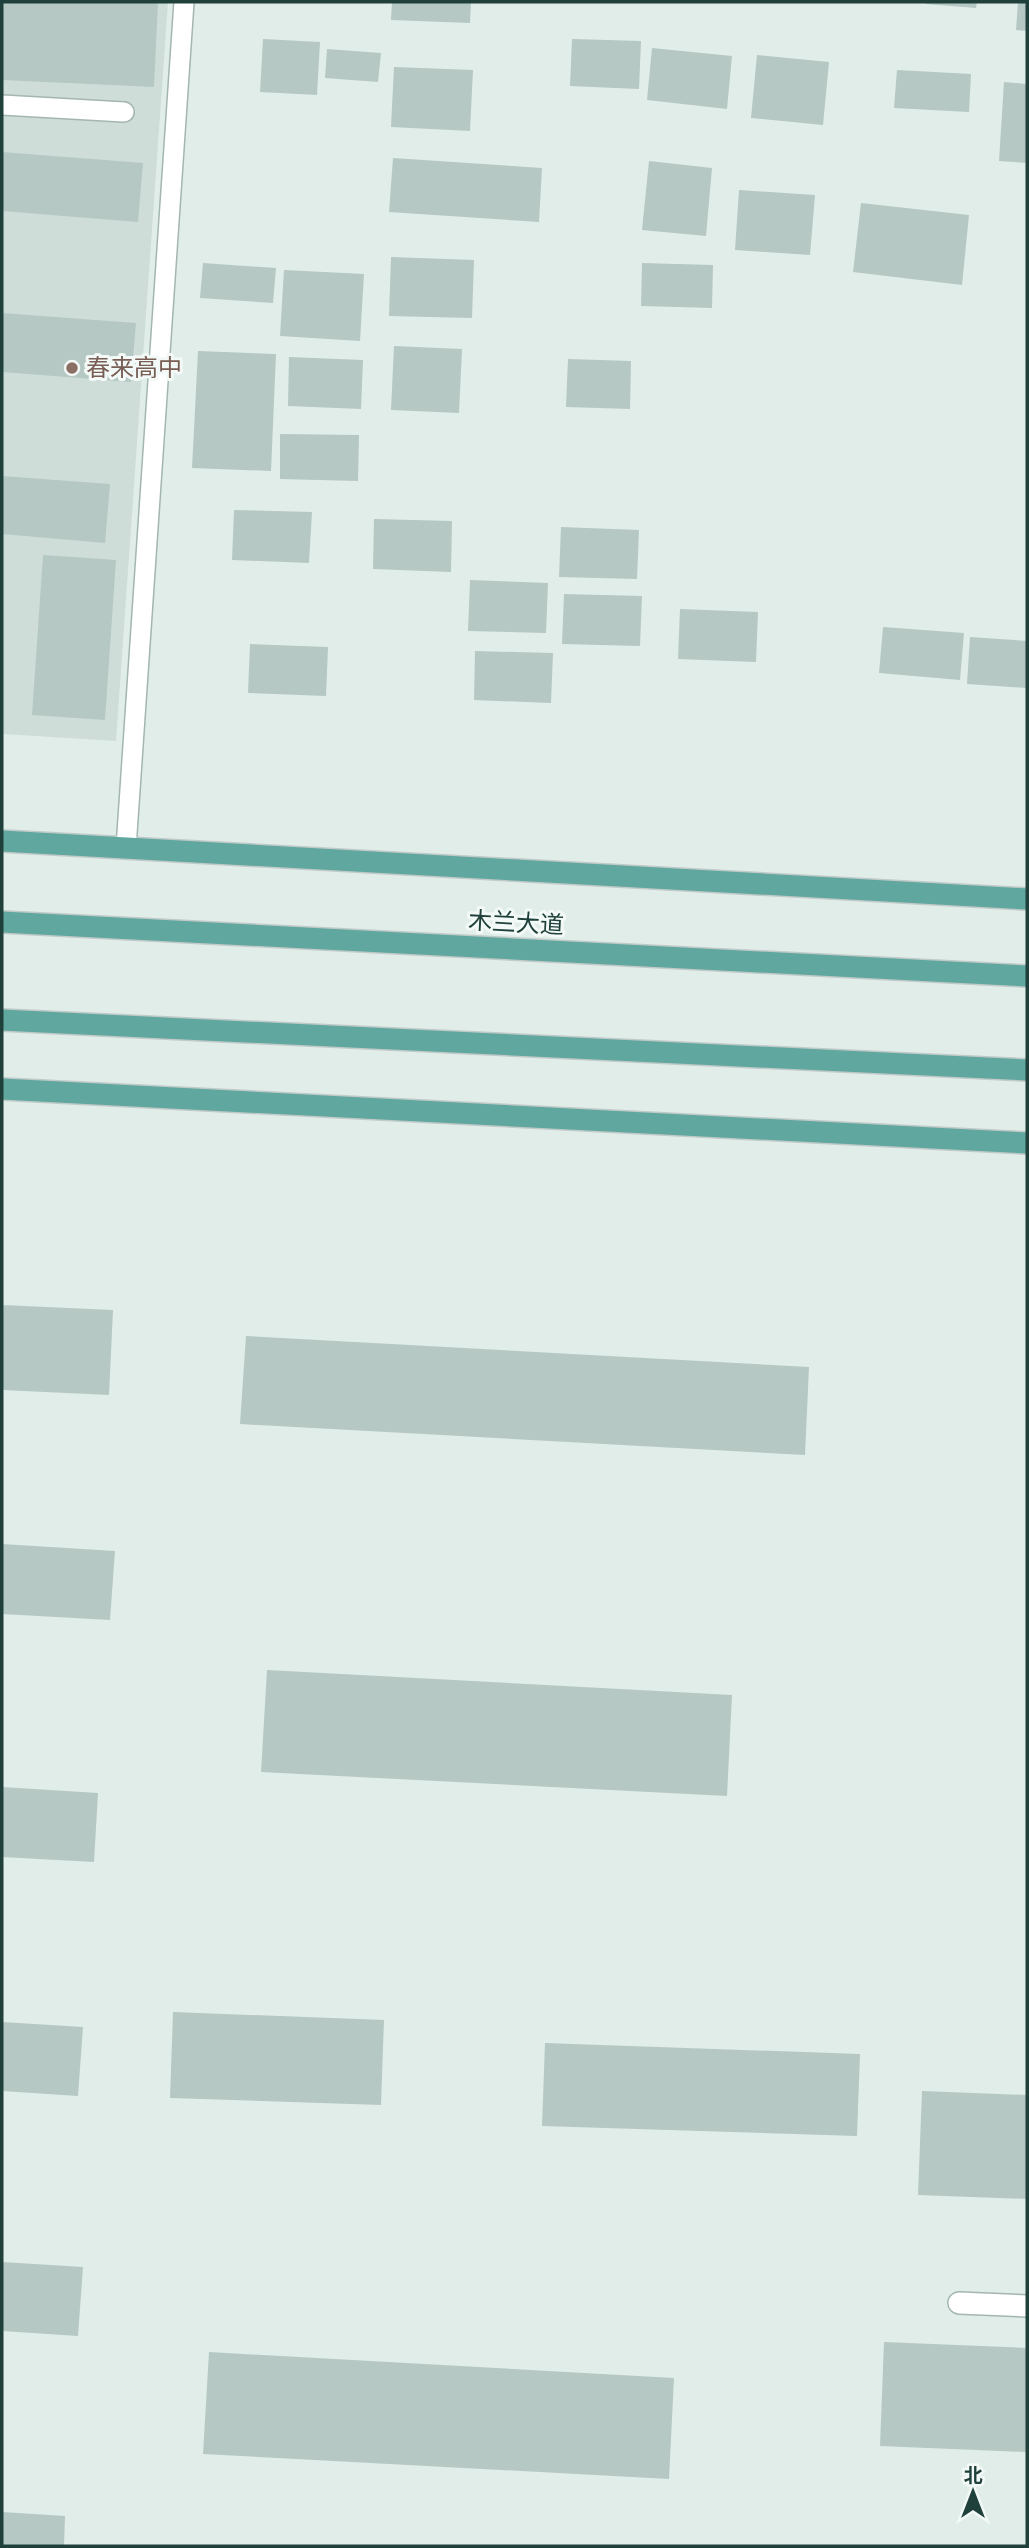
<svg xmlns="http://www.w3.org/2000/svg" width="1029" height="2548" font-family="'Alegreya Sans','Noto Sans SC',sans-serif">
	<style>
		.built { fill: #cfddd9 }
		.building { fill: #b6c8c3 }
		.lines { fill: none; stroke-linecap: round; stroke-linejoin: round }
		.service-casing { stroke: #a3b6b1; stroke-width: 22 }
		.minor-casing { stroke: #a3b6b1; stroke-width: 24 }
		.primary-casing { stroke: #c0cac8; stroke-width: 24 }
		.service { stroke: #fff; stroke-width: 19 }
		.minor { stroke: #fff; stroke-width: 21 }
		.primary { stroke: #60a79f; stroke-width: 21 }
		.education-dot { fill: #8d6e63; stroke: #f2f9f6; stroke-width: 2.5 }
		.labels { text-anchor: middle; stroke-width: 6; stroke-linejoin: round; paint-order: stroke }
		.education-label { font-size: 24px; fill: #785e54; stroke: #f2f9f6; text-anchor: start }
		.street-label { font-size: 24px; fill: #1f403b; stroke: #f2f9f6 }
	</style>
	<rect width="100%" height="100%" fill="#e1ede9"/>
	<path class="built" d="M2 2H168L116 741 2 734Z"/>
	<path class="building" d="M2 2H158L154 87 2 80Z
		M392 2H471L470 23 391 20Z
		M926 2H977L976 8 926 4Z
		M1018 2 1027 3V31L1016 30Z
		M263 39 320 42 317 95 260 92Z
		M572 39 641 41 639 89 570 86Z
		M652 48 732 56 727 109 647 100Z
		M327 49 381 53 378 82 325 78Z
		M757 55 829 62 823 125 751 118Z
		M394 67 473 70 470 131 391 127Z
		M897 70 971 74 969 112 894 108Z
		M1004 82 1027 84V163L999 161Z
		M2 152 143 163 138 222 2 211Z
		M393 158 542 168 539 222 389 212Z
		M649 161 712 168 706 236 642 230Z
		M739 190 815 195 810 255 735 250Z
		M861 203 969 215 962 285 853 272Z
		M391 257 474 260 472 318 389 316Z
		M203 263 276 268 273 303 200 298Z
		M642 263 713 265 712 308 641 306Z
		M284 270 364 274 360 341 280 336Z
		M2 313 136 323 131 382 2 372Z
		M394 346 462 349 459 413 391 410Z
		M198 351 276 354 271 471 192 468Z
		M289 357 363 360 361 409 288 406Z
		M568 359 631 361 630 409 566 407Z
		M280 434 359 435 358 481 280 479Z
		M2 476 110 484 105 543 2 534Z
		M234 510 312 512 309 563 232 560Z
		M374 519 452 521 451 572 373 569Z
		M561 527 639 530 637 579 559 577Z
		M43 555 116 560 105 720 32 715Z
		M470 580 548 583 546 633 468 631Z
		M564 594 642 596 640 646 562 644Z
		M680 609 758 612 756 662 678 659Z
		M883 627 964 633 960 680 879 673Z
		M970 637 1027 641V688L967 684Z
		M250 644 328 647 326 696 248 693Z
		M475 651 553 653 551 703 474 700Z
		M2 1305 113 1310 109 1395 2 1390Z
		M246 1336 809 1367 805 1455 240 1424Z
		M2 1544 115 1551 110 1620 2 1614Z
		M267 1670 732 1695 727 1796 261 1772Z
		M2 1787 98 1793 94 1862 2 1857Z
		M173 2012 384 2020 381 2105 170 2098Z
		M2 2022 83 2027 78 2096 2 2091Z
		M545 2043 860 2054 857 2136 542 2126Z
		M922 2091 1027 2095V2199L918 2195Z
		M2 2262 83 2267 78 2336 2 2331Z
		M884 2342 1027 2348V2452L880 2446Z
		M209 2352 674 2378 669 2479 203 2454Z
		M2 2512 65 2516 64 2546H2Z"/>
	<g class="lines">
		<g class="service-casing">
			<path id="service" d="M2 105 124 112
				M126 848 184 2"/>
		</g>
		<g class="minor-casing">
			<path id="minor" d="M959 2303 1027 2306"/>
		</g>
		<g class="primary-casing">
			<path id="primary" d="M2 841 1027 899
				M2 922 1027 976
				M2 1020 1027 1070
				M2 1089 1027 1143"/>
		</g>
		<use href="#service" class="service"/>
		<use href="#minor" class="minor"/>
		<use href="#primary" class="primary"/>
	</g>
	<circle class="education-dot" cx="72" cy="368" r="7"/>
	<g class="labels">
		<g class="education-label">
			<text x="86" y="376">春来高中</text>
		</g>
		<g class="street-label">
			<text transform="translate(516 923) rotate(3)" y="8">木兰大道</text>
		</g>
	</g>
	<rect width="1029" height="2548" fill="none" stroke="#1f403b" stroke-width="7"/>
	<g transform="translate(973 2492)" stroke="#f2f9f6" stroke-width="5" paint-order="stroke">
	<path d="M0-5L12 26L0 18L-12 26Z" fill="#1f403b"/>
	<text y="-10" font-size="19" font-weight="bold" text-anchor="middle" fill="#1f403b">北</text>
	</g>
</svg>
